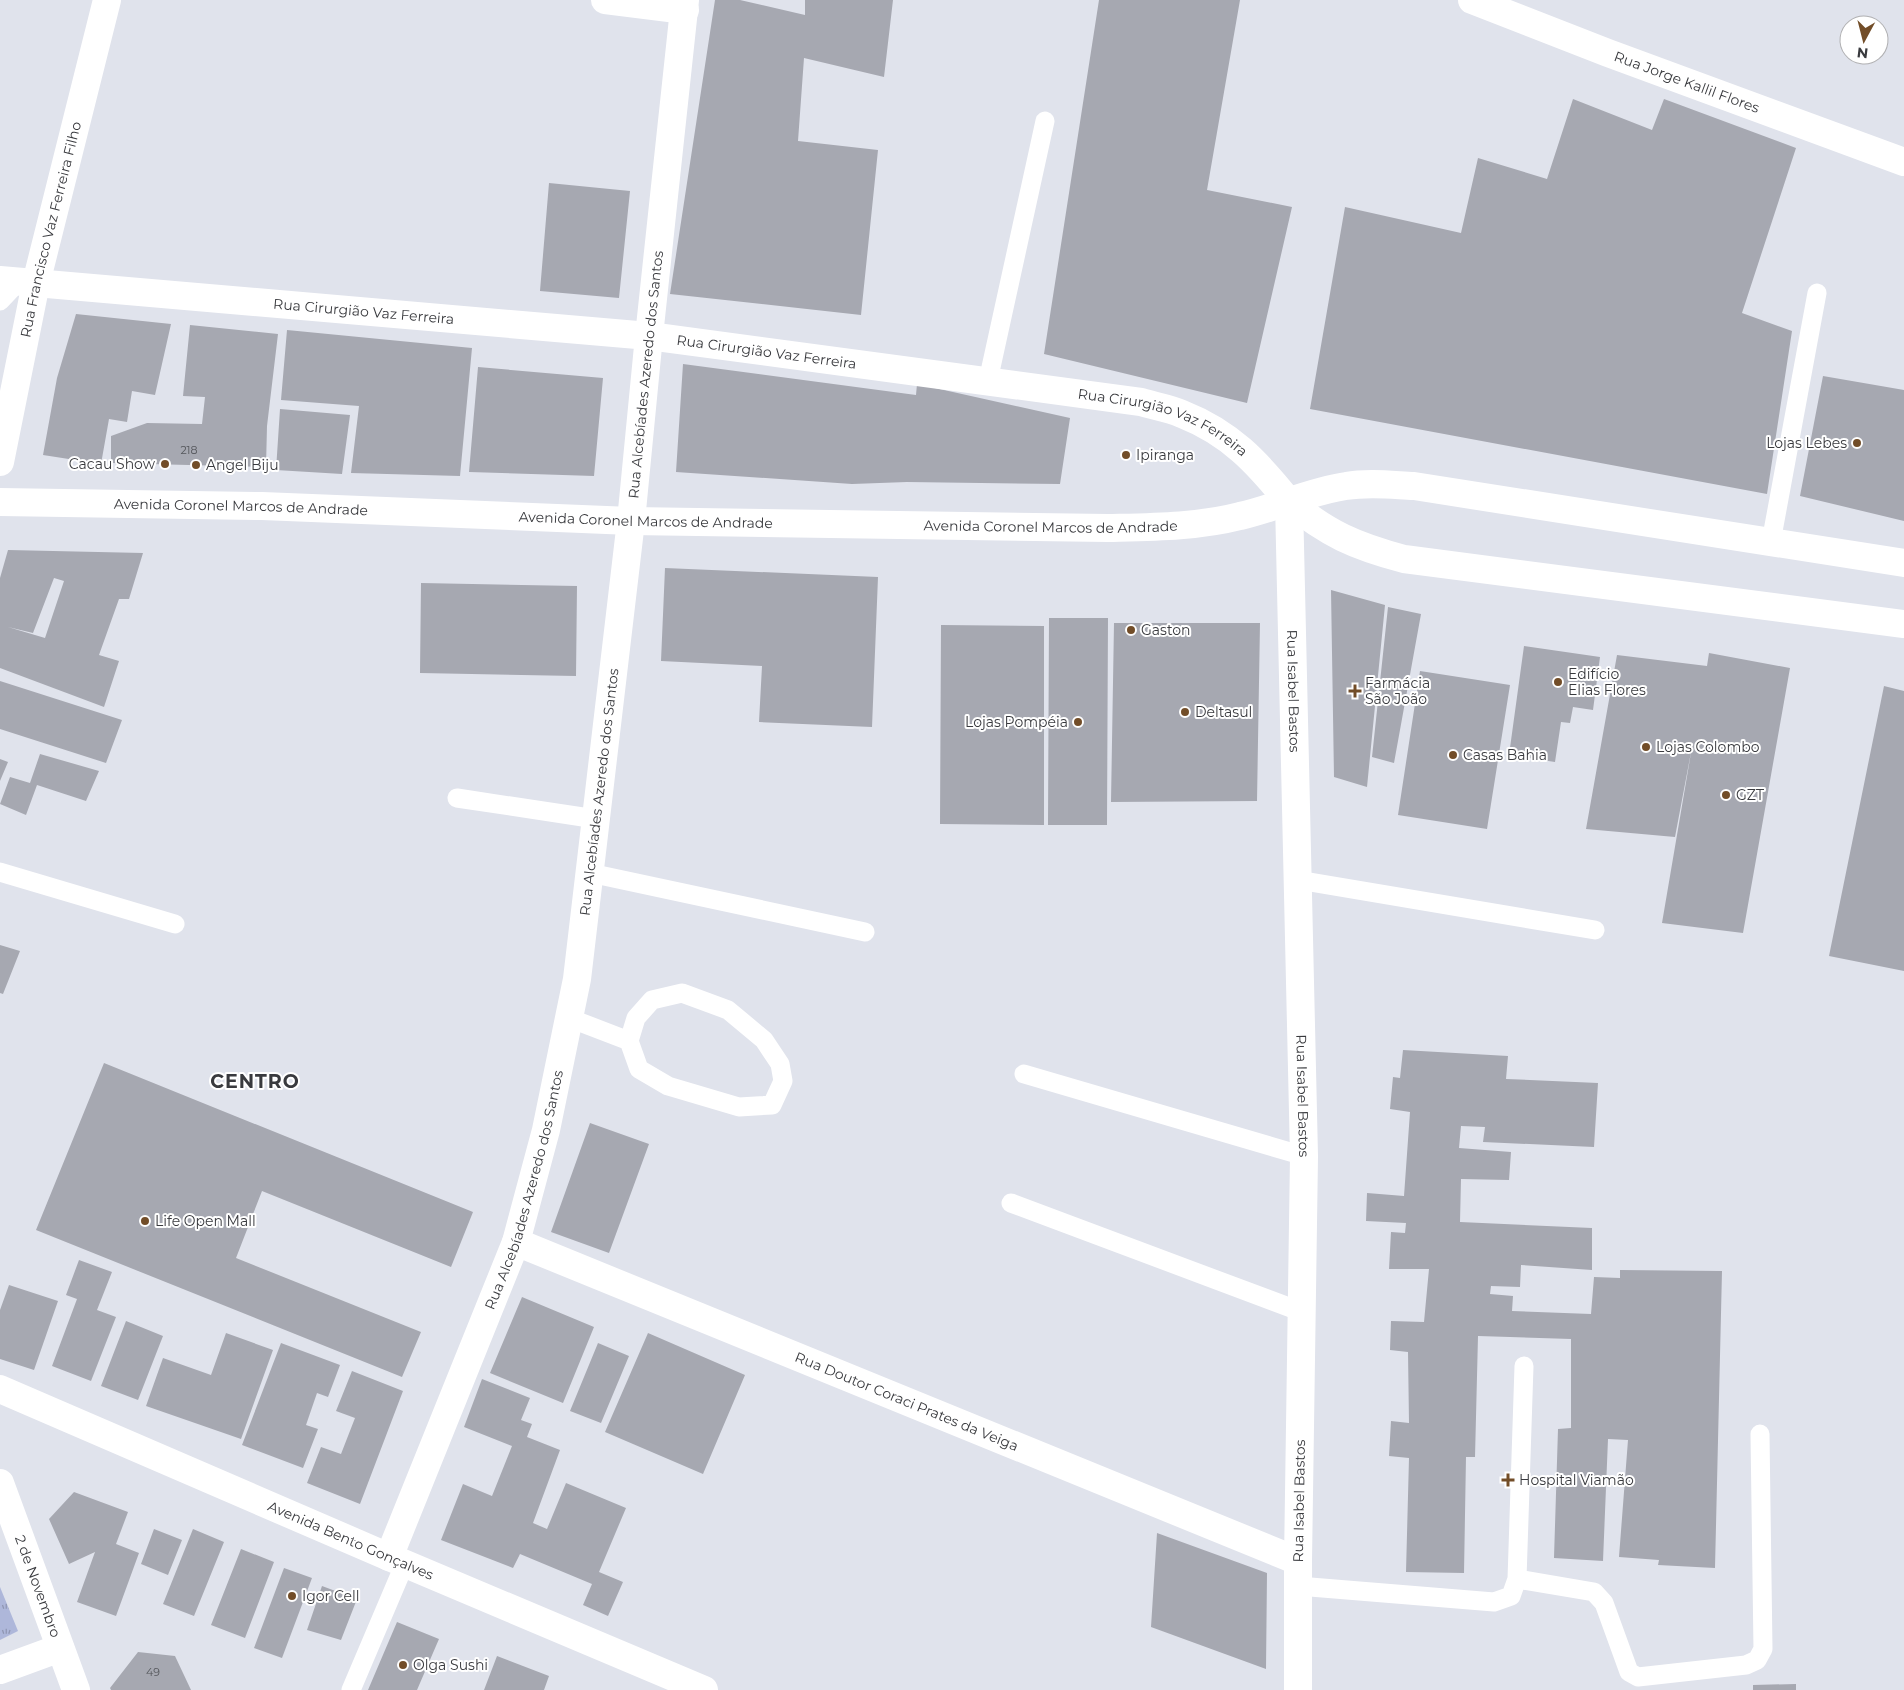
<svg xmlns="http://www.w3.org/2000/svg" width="1904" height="1690" font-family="Montserrat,sans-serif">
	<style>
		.grass { fill: url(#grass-tufts) }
		.building { fill: #a6a8b1; fill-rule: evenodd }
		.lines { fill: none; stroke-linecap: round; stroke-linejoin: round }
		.service { stroke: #fff; stroke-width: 19 }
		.minor { stroke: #fff; stroke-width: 28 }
		.tertiary { stroke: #fff; stroke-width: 28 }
		.secondary { stroke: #fff; stroke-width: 28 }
		.poi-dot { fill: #724d28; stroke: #fff; stroke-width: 2 }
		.labels { text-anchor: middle; stroke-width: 4; stroke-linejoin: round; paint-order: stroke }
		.number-label { font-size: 11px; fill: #54565b }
		.street-label { font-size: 14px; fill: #393a3e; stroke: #fff }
		.poi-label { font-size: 14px; fill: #393a3e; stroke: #fff; text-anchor: start }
		.district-label { font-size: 19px; font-weight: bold; letter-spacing: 1px; fill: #393a3e; stroke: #fff }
	</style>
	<defs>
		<pattern id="grass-tufts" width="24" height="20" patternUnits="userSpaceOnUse" patternTransform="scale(1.25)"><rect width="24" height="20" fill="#aeb7da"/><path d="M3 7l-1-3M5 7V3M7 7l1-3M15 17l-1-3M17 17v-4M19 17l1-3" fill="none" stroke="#8f96b2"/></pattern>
	</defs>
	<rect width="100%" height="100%" fill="#e0e3ec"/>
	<path class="grass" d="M0 1587 18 1631 0 1640Z"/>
	<path class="building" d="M715 0H740L805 15V0H893L884 77 804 58 798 141 878 150 861 315 670 294Z
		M1099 0H1240L1207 190 1292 207 1247 403 1044 354Z
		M1573 99 1652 130 1664 99 1796 148 1742 313 1792 331 1767 494 1310 409 1345 207 1461 233 1478 158 1547 179Z
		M549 183 630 191 619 298 540 291Z
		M76 314 171 324 155 395 132 391 127 422 109 419 101 464 43 455 57 378Z
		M190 325 278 334 267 426 266 467 111 463V436L147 423 202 424 205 397 183 396Z
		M287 330 472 348 460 476 351 473 359 406 281 400Z
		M683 364 916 395 917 384 1070 418 1060 484 907 482 852 484 676 472Z
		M478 367 603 378 594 476 469 472Z
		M1823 376 1904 390V521L1800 496Z
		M280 409 350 415 342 474 276 470Z
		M8 550 143 553 129 599H119L99 655 119 661 104 707 0 668V578ZM54 578 64 581 45 638 8 627 33 633Z
		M665 568 878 577 872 727 759 722 762 666 661 661Z
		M421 583 577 586 576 676 420 673Z
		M1331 590 1385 605 1367 787 1334 777Z
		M1388 607 1421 614 1394 763 1372 757Z
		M1049 618H1108L1107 825H1048Z
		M1114 623H1260L1257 801 1111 802Z
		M941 625 1044 626V825L940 824Z
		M1524 646 1600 657 1593 710 1573 707 1570 723 1561 722 1555 762 1509 755Z
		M1709 653 1790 668 1743 933 1662 923 1692 747 1675 837 1586 829 1617 655 1707 666Z
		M1420 671 1510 685 1487 829 1398 815Z
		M0 681 122 720 106 763 0 729Z
		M1884 686 1904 691V971L1829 956Z
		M40 754 99 771 86 801 37 785 26 815 0 804 10 777 30 783Z
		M0 759 8 762 0 781Z
		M0 945 20 951 3 994 0 993Z
		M1403 1050 1508 1056 1506 1079 1598 1083 1594 1147 1483 1142 1485 1127 1461 1126 1459 1148 1511 1152 1509 1180 1461 1179 1460 1222 1592 1228V1270L1521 1265 1520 1287 1491 1286 1490 1294 1513 1296 1512 1311 1591 1314 1594 1277 1620 1278V1270L1722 1271 1715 1568 1658 1565 1659 1560 1619 1557 1628 1440 1608 1439 1603 1561 1554 1558 1558 1429 1571 1428V1339L1478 1336 1475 1457H1466L1464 1573 1406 1572 1409 1458 1389 1456 1391 1421 1409 1423 1408 1352 1390 1350 1391 1321 1424 1322 1429 1269H1389L1391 1232 1405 1233 1406 1223 1366 1221 1367 1193 1404 1196 1410 1112 1390 1109 1393 1077 1400 1078Z
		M104 1063 473 1212 451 1267 262 1191 236 1258 421 1332 402 1377 36 1230Z
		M590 1123 649 1144 609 1253 551 1232Z
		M79 1260 112 1272 97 1310 116 1317 91 1381 52 1366 77 1299 66 1295Z
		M9 1285 58 1301 34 1370 0 1359V1310Z
		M522 1297 594 1327 563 1403 490 1373Z
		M126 1321 163 1336 138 1400 101 1386Z
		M226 1333 273 1350 241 1439 146 1406 163 1358 211 1375Z
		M648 1333 745 1375 703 1474 605 1432Z
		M281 1343 340 1365 328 1397 317 1393 306 1425 318 1429 303 1468 242 1445Z
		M598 1343 629 1356 601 1423 570 1411Z
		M352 1371 403 1391 360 1504 307 1483 321 1447 341 1454 355 1418 336 1411Z
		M482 1379 530 1398 521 1420 532 1424 527 1437 560 1450 533 1523 547 1529 566 1483 626 1508 599 1572 623 1582 608 1616 583 1605 592 1584 520 1554 513 1568 441 1540 463 1484 492 1496 512 1446 464 1427Z
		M74 1492 128 1512 116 1544 139 1553 116 1616 77 1602 95 1552 69 1564 49 1519Z
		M154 1529 182 1540 168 1575 141 1564Z
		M193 1529 224 1542 194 1616 163 1604Z
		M1157 1533 1267 1573 1266 1669 1151 1627Z
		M241 1549 274 1562 245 1638 211 1625Z
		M284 1568 312 1578 282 1658 254 1648Z
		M322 1586 357 1599 341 1640 307 1630Z
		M397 1622 439 1639 417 1690H368Z
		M138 1652 175 1656 191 1690H111L110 1688Z
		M497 1656 549 1676 544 1690H484Z
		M1796 1684V1690H1753V1685Z"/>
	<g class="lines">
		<path class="service" d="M0 301 18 282
			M988 381 1045 121
			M1771 542 1817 293
			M457 798 596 819
			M0 872 175 924
			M590 873 865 932
			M1298 880 1595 930
			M569 1018 629 1041 639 1069 668 1086 739 1107 772 1105 783 1081 780 1064 764 1040 728 1010 682 993 652 1000 636 1018 629 1041
			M1024 1074 1304 1156
			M1011 1203 1302 1312
			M1517 1579 1594 1592 1604 1603 1629 1672 1638 1677 1746 1665 1757 1660 1763 1649 1760 1434
			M1298 1586 1494 1602 1511 1596 1517 1579 1524 1366
			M351 1690 405 1563"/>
		<g class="minor">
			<path d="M605 0 685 10"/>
			<path id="s1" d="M0 462 36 283 107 0"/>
			<path id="s2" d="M516 1242 1298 1561"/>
			<path d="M0 1670 60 1648"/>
		</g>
		<g class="tertiary">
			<path id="s3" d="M1472 0 1608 53 1904 162"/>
			<path id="s4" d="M0 280 649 336 1141 402C1154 406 1169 408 1182 414 1230 433 1257 462 1289 502L1304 1156 1298 1561V1690"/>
			<path id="s5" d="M0 1483 76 1690"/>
			<path id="s6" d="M389 1557 516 1242 546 1130 577 979 631 521 649 336 685 0"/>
		</g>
		<g class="secondary">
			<path id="s7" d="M0 502 262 506 631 521 1108 528C1152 527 1197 527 1240 516 1276 508 1310 491 1346 486 1369 482 1392 485 1414 486L1904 563"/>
			<path d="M1289 502C1328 534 1355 546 1404 559L1904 624"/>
			<path id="s8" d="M0 1389 389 1557 704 1690"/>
		</g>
	</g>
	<g class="poi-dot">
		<circle cx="1857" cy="443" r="5"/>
		<circle cx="1126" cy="455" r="5"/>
		<circle cx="165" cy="464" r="5"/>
		<circle cx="196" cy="465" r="5"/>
		<circle cx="1131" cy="630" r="5"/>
		<circle cx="1558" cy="682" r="5"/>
		<path d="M1352.5 683.5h5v5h5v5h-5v5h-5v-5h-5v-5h5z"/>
		<circle cx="1185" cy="712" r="5"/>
		<circle cx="1078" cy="722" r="5"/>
		<circle cx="1646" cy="747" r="5"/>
		<circle cx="1453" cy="755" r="5"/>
		<circle cx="1726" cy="795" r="5"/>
		<circle cx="145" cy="1221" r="5"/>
		<path d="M1505.5 1472.5h5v5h5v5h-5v5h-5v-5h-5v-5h5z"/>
		<circle cx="292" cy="1596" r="5"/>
		<circle cx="403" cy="1665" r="5"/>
	</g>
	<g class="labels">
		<g class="number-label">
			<text x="189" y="454">218</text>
			<text x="153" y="1676">49</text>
		</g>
		<g class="street-label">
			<text dy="5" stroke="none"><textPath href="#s3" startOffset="230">Rua Jorge Kallil Flores</textPath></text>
			<text dy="5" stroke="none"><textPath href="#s1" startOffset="238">Rua Francisco Vaz Ferreira Filho</textPath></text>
			<text dy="5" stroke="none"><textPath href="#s4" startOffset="365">Rua Cirurgião Vaz Ferreira</textPath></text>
			<text dy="5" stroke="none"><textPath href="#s4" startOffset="770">Rua Cirurgião Vaz Ferreira</textPath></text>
			<text dy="5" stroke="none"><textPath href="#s6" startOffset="1218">Rua Alcebíades Azeredo dos Santos</textPath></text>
			<text dy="5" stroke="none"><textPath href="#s4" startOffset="1175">Rua Cirurgião Vaz Ferreira</textPath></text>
			<text dy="5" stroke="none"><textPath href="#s7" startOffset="241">Avenida Coronel Marcos de Andrade</textPath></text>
			<text dy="5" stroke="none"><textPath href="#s7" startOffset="646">Avenida Coronel Marcos de Andrade</textPath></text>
			<text dy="5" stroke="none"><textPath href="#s7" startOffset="1051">Avenida Coronel Marcos de Andrade</textPath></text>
			<text dy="5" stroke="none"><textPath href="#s4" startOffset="1520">Rua Isabel Bastos</textPath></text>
			<text dy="5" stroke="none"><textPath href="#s6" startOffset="798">Rua Alcebíades Azeredo dos Santos</textPath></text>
			<text dy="5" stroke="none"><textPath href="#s4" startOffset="1925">Rua Isabel Bastos</textPath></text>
			<text dy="5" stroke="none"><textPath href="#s6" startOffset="392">Rua Alcebíades Azeredo dos Santos</textPath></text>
			<text dy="5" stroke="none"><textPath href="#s2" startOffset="422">Rua Doutor Coraci Prates da Veiga</textPath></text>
			<text transform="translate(1299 1501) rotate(-89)" y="5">Rua Isabel Bastos</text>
			<text dy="5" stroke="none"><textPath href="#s8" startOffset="382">Avenida Bento Gonçalves</textPath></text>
			<text dy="5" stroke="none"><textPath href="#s5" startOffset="110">2 de Novembro</textPath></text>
		</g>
		<g class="poi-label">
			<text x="1847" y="448" text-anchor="end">Lojas Lebes</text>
			<text x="1136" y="460">Ipiranga</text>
			<text x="155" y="469" text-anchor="end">Cacau Show</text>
			<text x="206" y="470">Angel Biju</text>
			<text x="1141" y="635">Gaston</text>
			<text x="1568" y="679">Edifício<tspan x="1568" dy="16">Elias Flores</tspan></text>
			<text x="1365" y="688">Farmácia<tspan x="1365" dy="16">São João</tspan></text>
			<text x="1195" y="717">Deltasul</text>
			<text x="1068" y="727" text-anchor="end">Lojas Pompéia</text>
			<text x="1656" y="752">Lojas Colombo</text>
			<text x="1463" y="760">Casas Bahia</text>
			<text x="1736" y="800">GZT</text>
			<text x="155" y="1226">Life Open Mall</text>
			<text x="1519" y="1485">Hospital Viamão</text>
			<text x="302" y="1601">Igor Cell</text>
			<text x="413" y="1670">Olga Sushi</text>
		</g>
		<g class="district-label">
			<text x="255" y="1088">CENTRO</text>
		</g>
	</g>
	<g transform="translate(1864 40) rotate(187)"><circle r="24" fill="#ffffff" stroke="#b0b0b2"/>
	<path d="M0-4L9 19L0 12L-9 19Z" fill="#724d28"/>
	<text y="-8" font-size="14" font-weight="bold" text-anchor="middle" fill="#393a3e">N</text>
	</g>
</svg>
